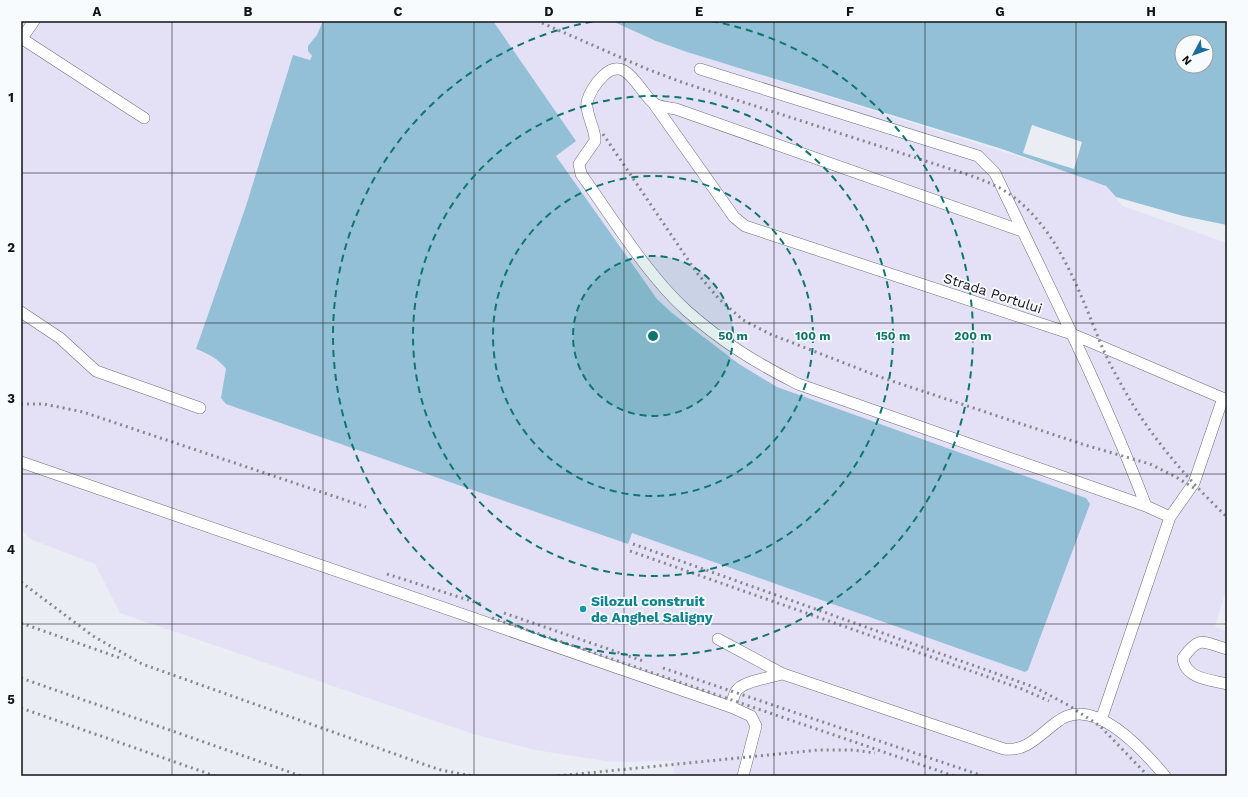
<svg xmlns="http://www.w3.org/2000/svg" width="1248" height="797" font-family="'Work Sans',sans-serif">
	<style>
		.industrial { fill: #e4e0f6 }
		.water { fill: #93c0d6; fill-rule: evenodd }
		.pier { fill: #eaeef4 }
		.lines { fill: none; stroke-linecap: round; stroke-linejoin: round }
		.minor-casing { stroke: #6d7176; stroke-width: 12 }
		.minor { stroke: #fff; stroke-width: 11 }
		.rail { stroke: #85888c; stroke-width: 3; stroke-dasharray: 2 4; stroke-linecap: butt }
		.grid { fill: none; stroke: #101214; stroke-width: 1; stroke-opacity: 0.55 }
		.ring { fill: none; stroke: #0f766e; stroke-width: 2; stroke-dasharray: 7 5 }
		.culture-dot { fill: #0f9aa8; stroke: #f8fbfe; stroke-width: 1.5 }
		.labels { text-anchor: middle; stroke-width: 3.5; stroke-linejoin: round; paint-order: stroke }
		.street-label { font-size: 14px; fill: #101214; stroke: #f8fbfe }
		.culture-label { font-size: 14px; font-weight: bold; fill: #0d838f; stroke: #f8fbfe; text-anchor: start }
		.centre { fill: #0f766e; stroke: #f8fbfe; stroke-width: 2 }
		.ring-label { font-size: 12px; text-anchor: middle; font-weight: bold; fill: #0f766e; stroke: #f8fbfe; stroke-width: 3.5; stroke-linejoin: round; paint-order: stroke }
		.neatline { fill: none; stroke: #101214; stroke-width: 1.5 }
		.grid-label { font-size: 13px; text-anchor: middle; font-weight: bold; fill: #101214 }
	</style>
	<rect width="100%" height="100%" fill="#eaeef4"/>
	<path class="industrial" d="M21 21H612L669 46 1102 183 1123 206 1227 243V586L1215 627 1227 631V776H678L673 772 674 768 672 761 612 762 535 750 473 734 120 613 95 564 30 539 21 530Z"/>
	<path class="water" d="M323 21H493L576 141 556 156 657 299 672 313 739 364 777 387 1086 498 1090 504 1028 670 1025 672 632 533 628 544 226 404 221 398 226 369C219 359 207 353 196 349L246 206 293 55 310 60 312 56 308 51V46L317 35Z
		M612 21H1227V225L1183 216 1116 197 1106 186 1002 149 687 52 656 41ZM1182 42H1206V66H1182Z"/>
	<path class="pier" d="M1032 125 1082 142 1074 169 1023 153Z"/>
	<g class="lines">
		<g class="minor-casing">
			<path id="minor" d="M21 38 144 118
				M22 38 34 21
				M700 69 978 156 995 173C1047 283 1103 392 1146 506
				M654 104 734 217 745 226 1072 334 1227 400
				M1022 231 676 109C670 108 660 107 655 104 640 95 627 52 603 76 596 83 590 91 587 102 585 114 596 129 595 141L579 164 581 174C612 217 647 275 687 311 722 342 756 363 798 384L1146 506 1170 517
				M21 312 60 338 96 371 200 408
				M21 462 731 707
				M718 639 783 674 1004 749C1027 752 1040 734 1057 722 1093 693 1144 751 1165 776
				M1227 649C1202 642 1200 635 1183 658 1185 679 1211 680 1227 684
				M1101 720 1170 517 1194 483 1223 398
				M743 776 756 726 751 716 731 707C733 702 733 693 738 689 746 681 771 677 783 674"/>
		</g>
		<use href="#minor" class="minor"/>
		<path class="rail" d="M542 23 647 69 684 83 969 175C980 179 990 183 1000 188 1057 221 1079 292 1103 349 1111 367 1121 384 1130 400 1156 443 1191 483 1227 517
			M603 134 697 273 719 299 743 320 770 334 880 377 1085 445 1150 464 1176 477 1194 488
			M21 404H44L83 412 366 507
			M633 544 1034 687 1068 705 1100 726 1148 776
			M630 551 1022 689 1049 701
			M387 574 484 605
			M21 582 93 636 142 664 423 764 441 770 473 776
			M504 613 643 661
			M492 618 954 776
			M21 623 123 659
			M663 668 983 776
			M21 678 301 776
			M21 708 215 776
			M558 776 818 750H853L875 753"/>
	</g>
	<path class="grid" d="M172 21V776M323 21V776M474 21V776M624 21V776M774 21V776M925 21V776M1076 21V776M21 173H1227M21 323H1227M21 474H1227M21 624H1227"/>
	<circle cx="653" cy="336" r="80" fill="#0f766e" fill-opacity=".12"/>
	<g class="ring">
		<circle cx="653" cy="336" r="80"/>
		<circle cx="653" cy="336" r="160"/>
		<circle cx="653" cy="336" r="240"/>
		<path d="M711 21A320 320 0 1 1 595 21"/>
	</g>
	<circle class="culture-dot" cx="583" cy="609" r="4"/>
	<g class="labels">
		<g class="street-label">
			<text transform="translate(993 293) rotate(18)" y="5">Strada Portului</text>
		</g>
		<g class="culture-label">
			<text x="591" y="606">Silozul construit<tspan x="591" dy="16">de Anghel Saligny</tspan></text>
		</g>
	</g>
	<circle cx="653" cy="336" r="6" class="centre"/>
	<g class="ring-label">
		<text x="733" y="340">50 m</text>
		<text x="813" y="340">100 m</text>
		<text x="893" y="340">150 m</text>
		<text x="973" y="340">200 m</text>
	</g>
	<rect width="1248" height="797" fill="none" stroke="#f8fbfe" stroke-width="44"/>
	<g transform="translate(1194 54) rotate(229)"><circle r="19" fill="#f8fbfe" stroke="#9b9ea0"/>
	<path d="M0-3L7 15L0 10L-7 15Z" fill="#1a6c9d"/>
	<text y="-6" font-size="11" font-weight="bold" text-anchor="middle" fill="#101214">N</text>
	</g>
	<rect x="22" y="22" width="1204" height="753" class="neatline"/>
	<g class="grid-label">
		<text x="97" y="16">A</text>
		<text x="248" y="16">B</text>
		<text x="398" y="16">C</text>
		<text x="549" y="16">D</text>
		<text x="699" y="16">E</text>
		<text x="850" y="16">F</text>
		<text x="1000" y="16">G</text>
		<text x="1151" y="16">H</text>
		<text x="11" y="102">1</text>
		<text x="11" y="252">2</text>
		<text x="11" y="403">3</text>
		<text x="11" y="554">4</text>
		<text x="11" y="704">5</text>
	</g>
</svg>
